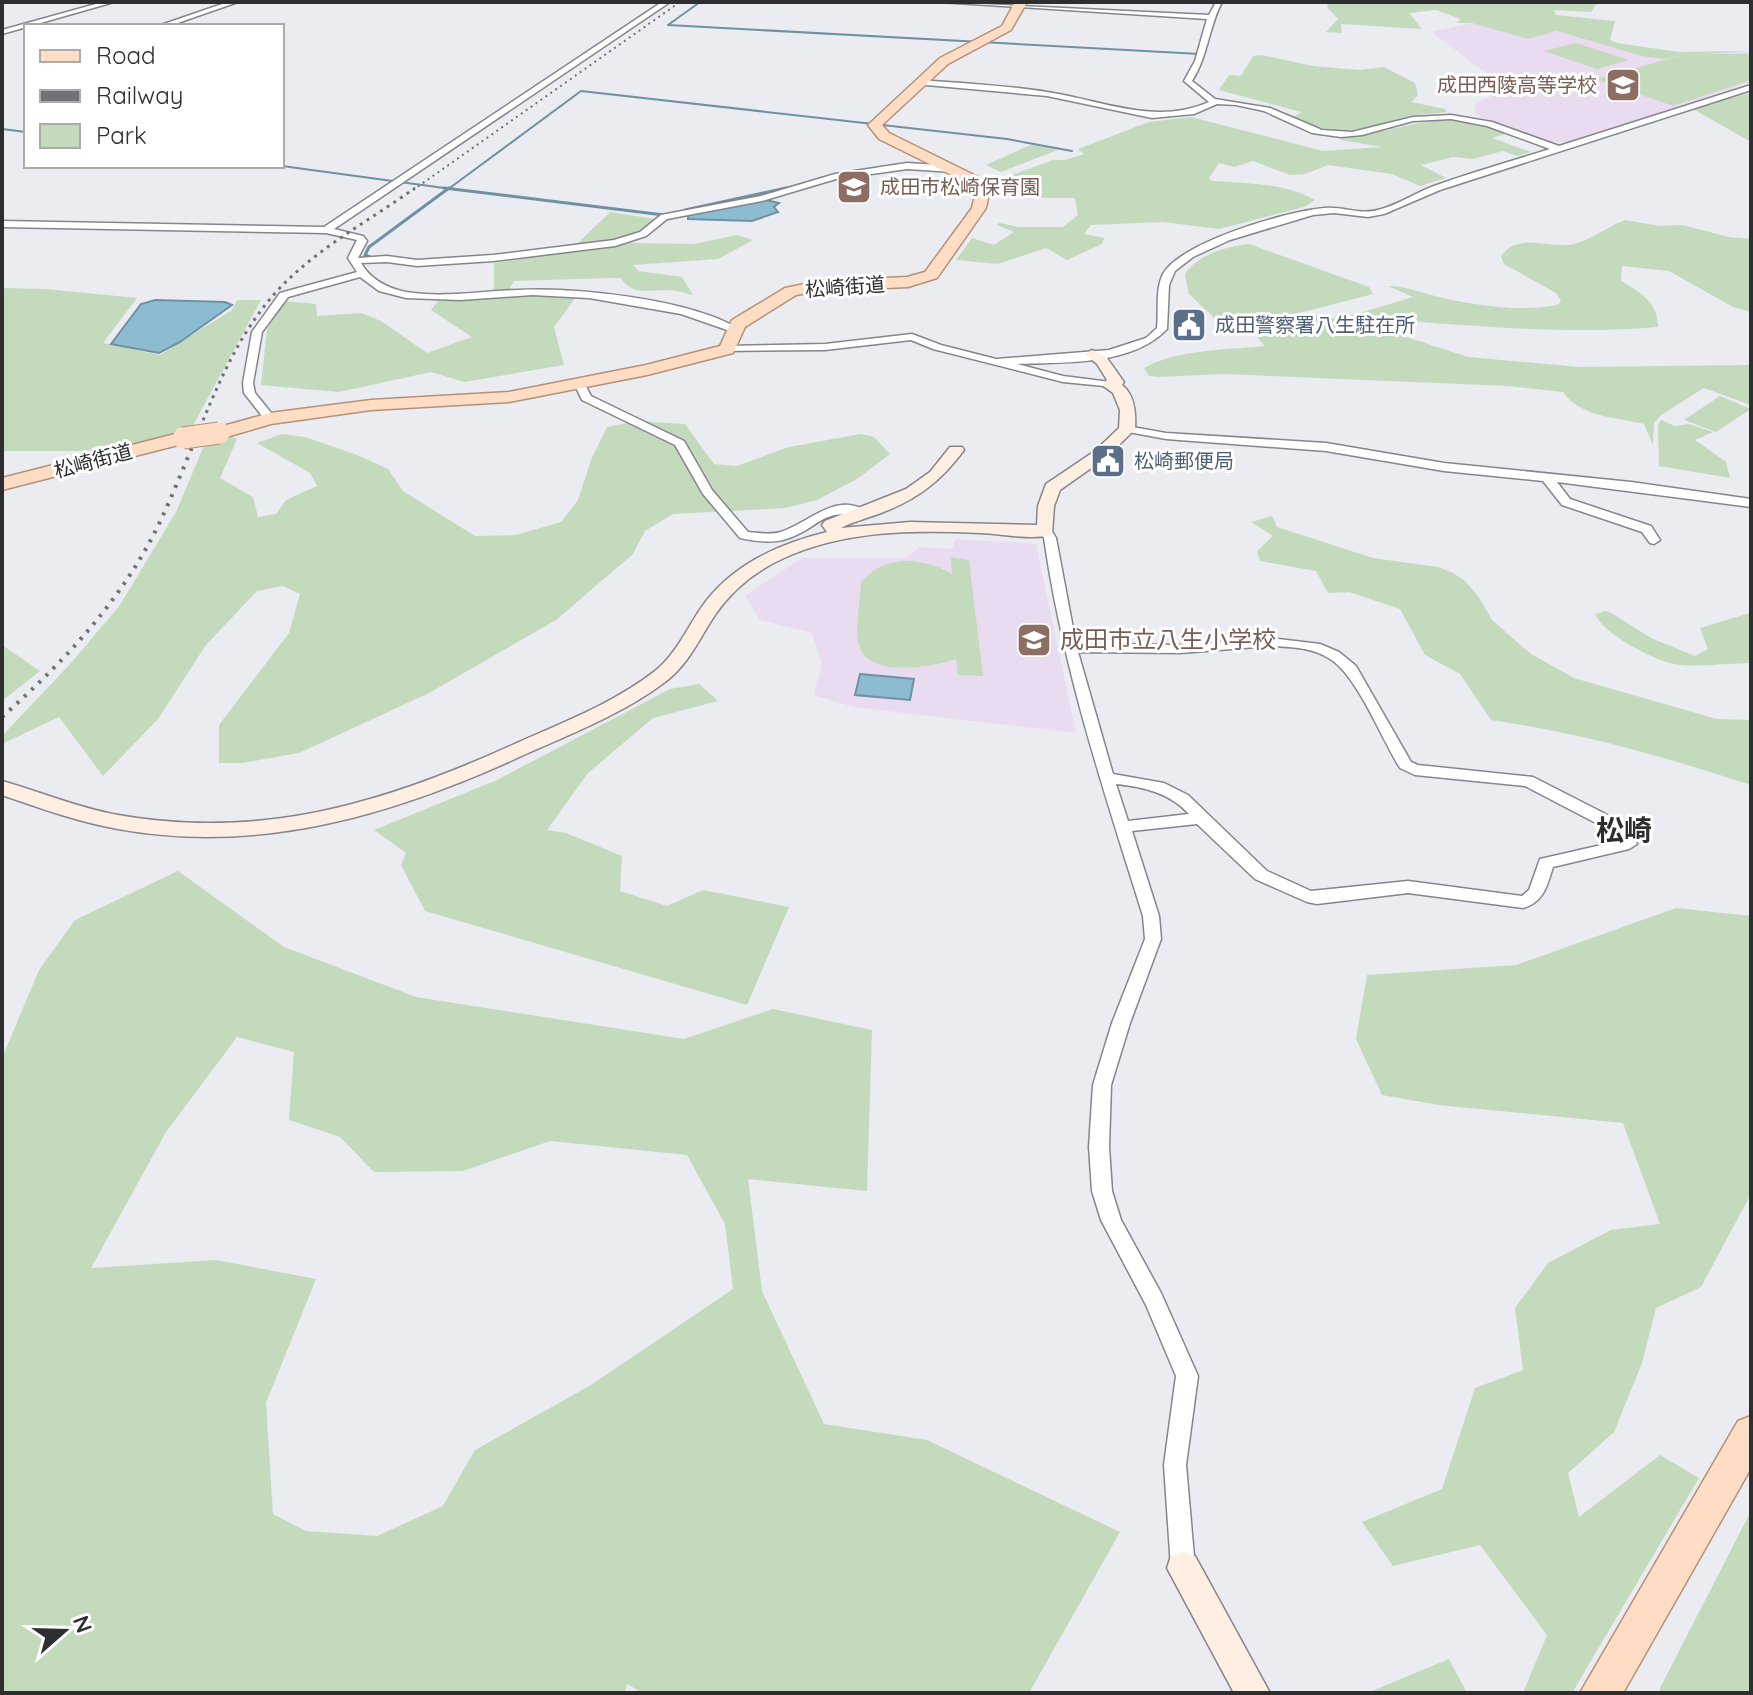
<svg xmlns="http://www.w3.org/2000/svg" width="1753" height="1695" font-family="Quicksand,'Noto Sans JP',sans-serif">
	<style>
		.education { fill: #eadcf0 }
		.green { fill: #c3dabd; fill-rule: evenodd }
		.water { fill: #8bbcd1; stroke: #6f91a1; stroke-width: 2 }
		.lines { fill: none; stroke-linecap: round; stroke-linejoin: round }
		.stream-far1 { stroke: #6f91a1; stroke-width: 2 }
		.stream { stroke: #6f91a1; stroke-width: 3 }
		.street-casing { stroke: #85858c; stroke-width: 3 }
		.secondary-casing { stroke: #85858c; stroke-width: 3 }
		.primary-casing { stroke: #b59177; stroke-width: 3 }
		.street { fill: #fff; fill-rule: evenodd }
		.secondary { fill: #ffeee2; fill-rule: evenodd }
		.primary { fill: #feddc4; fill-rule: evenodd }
		.rail-far2 { stroke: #727276; stroke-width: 2; stroke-dasharray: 2 4; stroke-linecap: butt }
		.rail-far1 { stroke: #727276; stroke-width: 3; stroke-dasharray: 3 5; stroke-linecap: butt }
		.rail { stroke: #727276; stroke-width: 4; stroke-dasharray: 3 7; stroke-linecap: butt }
		.primary-bridge-far1-casing { stroke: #b59177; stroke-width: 18; stroke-linecap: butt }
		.primary-bridge-casing { stroke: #b59177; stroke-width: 23; stroke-linecap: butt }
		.primary-bridge-far1 { stroke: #feddc4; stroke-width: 16 }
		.primary-bridge { stroke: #feddc4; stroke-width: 21 }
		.labels { text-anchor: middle; stroke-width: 6; stroke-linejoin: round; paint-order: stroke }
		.far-education-label { font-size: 20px; fill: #785e54; stroke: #fff; text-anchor: end }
		.far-street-label { font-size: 20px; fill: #2d2e30; stroke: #fff }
		.far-service-label { font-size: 20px; fill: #4e5e75; stroke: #fff; text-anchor: start }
		.education-label { font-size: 24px; fill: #785e54; stroke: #fff; text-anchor: start }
		.quarter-label { font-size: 28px; font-weight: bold; fill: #2d2e30; stroke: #fff }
	</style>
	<rect width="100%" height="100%" fill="#ebebf2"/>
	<path class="education" d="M1472 23 1528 39 1557 31 1664 59 1713 51 1751 52V82L1573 142H1548L1483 118 1475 112V105L1482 100 1511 89 1479 68 1432 32Z
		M956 539 1036 544 1076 733 853 707 814 695 822 664 812 633 760 620 745 596 802 558H906L919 547 952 549Z"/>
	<path class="green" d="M1329 2H1598L1591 12 1554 10 1556 15 1615 21 1610 40 1617 43 1679 52 1751 51 1696 54H1751V80L1673 106 1596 79 1679 56 1664 59 1642 56 1557 31 1528 39 1472 23H1456L1461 19 1436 10 1409 13 1422 29 1341 24 1342 33 1326 32 1338 19 1327 7Z
		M1576 43 1629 60 1597 69 1544 51Z
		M1262 55 1313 66 1359 70 1384 67 1415 83 1418 95 1411 102 1445 109 1447 112C1431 114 1412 114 1396 120 1359 133 1329 136 1294 117L1301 112 1219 90 1229 75 1241 76 1253 56Z
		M1751 93V142L1693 109 1708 102Z
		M1191 117 1323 151 1382 147 1341 140 1343 137C1375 136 1405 123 1436 121 1461 119 1487 126 1511 132L1492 138 1531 152 1517 156 1503 151 1473 159 1453 157 1421 165 1446 178 1420 186 1392 174 1328 165 1305 174 1290 175 1253 161 1234 167 1219 163 1209 178 1212 181C1247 183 1284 183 1315 200L1304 207 1219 229 1163 222 1091 225 1084 234 1104 238 1102 244 1067 260 1046 248 998 264 956 260 972 238 994 245 1014 232 997 225 999 223 1019 227H1063L1078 215 1075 198H1035L998 180 1053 160H1065L1084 154 1078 149 1149 122Z
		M1033 144 1060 149 1001 172 986 165Z
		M610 212 655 219C631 241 607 241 577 244Z
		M1625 220 1660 226 1682 225 1729 237 1751 239V312L1733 307 1669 271 1622 266 1621 281C1640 292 1658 302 1658 327 1555 336 1449 323 1346 317L1413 297 1388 286C1407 286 1424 294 1443 298 1480 306 1519 312 1557 305L1561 301 1556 293 1504 264 1501 256C1518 233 1543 247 1567 245 1585 244 1607 227 1625 220Z
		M737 235 753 240 718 259 633 265 639 271 682 277 693 295C685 293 676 290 668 290 651 290 631 296 621 278H611L514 281 507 293 576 297 554 327 564 365 464 382 431 372 339 392 261 385 267 329 285 301 316 304 317 316 361 313 381 321 427 353 472 337 431 310 439 300 494 294V263L631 243 694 244Z
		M1249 244 1369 287 1373 294 1260 323 1226 329 1189 294 1185 275C1195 255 1228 246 1249 244Z
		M2 288 46 289 137 298 103 343 160 355 232 310 237 300H261L190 431 126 451H2Z
		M1308 313 1344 321 1370 335 1391 332 1468 357 1579 367 1751 365V405L1704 388 1661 415 1654 423 1653 445 1644 424C1616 417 1580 417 1563 392L1508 386 1224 374 1158 377 1149 376 1144 368C1178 349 1227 350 1265 346L1248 327Z
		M1720 396 1751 409 1716 432 1684 420Z
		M1661 420 1675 426 1689 424 1713 432 1695 440 1726 462 1730 478 1659 466 1658 425Z
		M638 421 685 424 714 464 737 466 789 447 861 434 874 437 890 454 857 479 817 500 785 508 673 514 645 531 633 554 556 620 429 693 299 753 243 763H219V725L289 633 300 594 283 586 257 591 206 645 158 719 103 776 59 717 2 744V736L71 663 120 605 176 512 206 441 230 436 237 439 220 478 253 497 258 517 276 514 286 500 317 486 310 473 257 443 282 434 305 437 357 455 388 469 403 491 475 536 516 535 561 522 578 500 591 460 607 427Z
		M1272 516 1277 527 1373 558 1438 567 1453 573 1464 580 1478 596 1492 620 1531 654 1574 678 1717 719 1751 720V785C1666 757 1580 733 1491 720L1460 674 1425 655 1400 609 1349 592 1328 593 1316 571 1260 561 1257 551 1273 536 1251 522Z
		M951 557 969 560 983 676 958 675 956 659C933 667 868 679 859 645 854 631 861 598 861 582 885 554 922 557 952 574Z
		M1751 598V663C1728 663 1703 667 1681 665 1659 664 1603 634 1595 614L1606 611 1613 614 1651 638 1695 656 1708 649 1700 628 1750 613Z
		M2 645 40 671 2 701Z
		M699 684 718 701 653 718 588 773 547 830 566 833 622 856 620 891 667 906 703 890 789 907 747 1005 425 911 401 865 406 853 374 830 497 780 670 689Z
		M178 871 284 947 416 997 684 1039 773 1009 872 1030 867 1191 748 1179 762 1291 824 1424 927 1440 1120 1532 1029 1693H643L627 1684 625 1693H2V1058L39 970 75 920ZM237 1037 294 1052 289 1120 340 1137 374 1172 463 1171 550 1141 687 1155 725 1224 733 1289 591 1385 475 1450 443 1506 377 1536 306 1531 273 1514 266 1403 316 1279 216 1260 91 1268 166 1132Z
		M1676 908 1751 916V1194L1701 1287 1656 1308 1642 1363 1614 1432 1568 1473 1579 1517 1660 1455 1699 1478 1572 1693H1523L1547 1635 1480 1545 1393 1566 1362 1522 1442 1489 1475 1388 1523 1370 1515 1308 1548 1263 1611 1230 1660 1224 1623 1123 1439 1105 1382 1095 1356 1039 1367 975 1516 965Z
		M1751 1511V1693H1659L1661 1686Z
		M1449 1659 1467 1693H1367Z"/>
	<path class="water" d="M766 200 779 203 774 207 778 212 752 221 688 219V214Z
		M155 300 225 302 232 305 180 342 159 353 111 344 141 304Z
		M860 674 914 679 910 700 855 695Z"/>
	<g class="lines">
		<path class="stream-far1" d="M700 2 668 25 1200 54
			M2 129 26 132
			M282 166 459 190
			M447 190 581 91 1007 139 1072 151
			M779 190 828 176"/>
		<path class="stream" d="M444 188 664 215
			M685 210 786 188
			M370 257 365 255 369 247 449 188"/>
		<g class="street-casing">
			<path id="street" d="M103 2H114L2 34V30Z
				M228 2H238L169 26H158Z
				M662 2H670L334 229 363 236 367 241 358 258 387 256 417 260 493 255 614 240 640 232 661 215 761 196 835 174 907 163 953 166 957 169 953 172 907 169 836 179 762 201 667 219 646 236 615 246 493 261 417 266 387 262 361 263C371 280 387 288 406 292 443 298 480 291 517 290 575 287 690 299 739 329L730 331 681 314 589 298 532 295 460 300 406 298 379 291 360 277 288 297 262 332 253 383 255 393 276 419 270 422 266 421 244 393 243 383 252 332 280 293 357 272 348 258 357 240 326 233 2 227V221L324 227Z
				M940 2 1209 15 1216 2H1222C1209 26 1208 56 1192 81L1215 99 1270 108 1322 130 1352 132 1413 117 1451 115 1492 122 1559 146 1751 85V90L1440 190 1384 214 1368 217 1334 213 1313 215 1230 240 1193 257 1175 271 1169 285 1167 329C1132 366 1064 362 1017 364L1063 376 1110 382 1114 383V387L1063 382 933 349 911 340 825 350 723 351 722 349 727 346 825 344 912 334 941 345 996 359 1109 350 1146 338 1157 328C1159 310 1155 290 1163 274 1181 242 1288 211 1324 208 1342 206 1360 215 1378 210 1398 205 1415 193 1434 186 1472 172 1512 161 1550 149L1487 126 1451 119 1413 121 1362 135 1341 137 1312 133 1264 111 1236 105 1217 104 1194 114 1152 118 1047 96 915 84 918 80C961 83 1004 85 1047 92 1102 100 1154 126 1209 102L1184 81 1195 61 1207 19Z
				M575 381H583L591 396 684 441 712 490 748 532C759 533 770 535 781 532 810 522 839 489 870 514L864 518C821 505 820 530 783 540 769 543 754 541 740 538L703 494 675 445 582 400 574 383Z
				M1127 426 1166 433 1326 443 1444 463 1631 482 1751 499V507L1557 482 1570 499 1651 526 1660 540 1654 544 1650 543 1642 532 1562 505 1543 481 1444 471 1326 451 1166 439 1123 431 1121 429Z
				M1046 527 1050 528 1056 538 1076 644 1180 645 1270 638 1320 644 1339 652 1356 666 1411 762 1418 765 1533 777 1627 825 1637 844 1629 849 1553 867C1547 886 1544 902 1523 908L1408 893 1317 904 1307 902 1255 879 1197 824 1132 831 1159 916 1161 939 1130 1023 1111 1085 1109 1147 1112 1191 1121 1220 1161 1293 1198 1376 1186 1465 1195 1568 1191 1576 1183 1580 1175 1576 1171 1568 1164 1465 1176 1376 1146 1305 1101 1220 1092 1191 1089 1147 1093 1085 1112 1023 1145 939 1143 916C1104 791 1063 670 1044 538L1040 531ZM1270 646C1290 647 1312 647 1330 659 1357 675 1382 740 1400 768L1415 775 1525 786 1615 833 1619 841 1540 859 1529 890 1522 896 1408 881 1311 891 1267 871 1188 795 1164 783 1113 774 1078 652 1180 653ZM1116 784C1144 787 1170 793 1189 814L1128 821Z"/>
		</g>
		<g class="secondary-casing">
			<path id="secondary" d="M1092 350 1107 358 1124 382 1122 385C1135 395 1136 413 1135 429L1107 457 1060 490 1054 506 1052 535C1030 540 1002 534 980 533 913 530 846 530 784 558 757 570 732 590 715 615 699 639 689 664 665 682 624 713 573 733 526 754 396 814 262 855 118 829 78 822 40 808 2 795V781C41 792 78 808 118 815 260 840 382 804 510 746 559 724 613 704 655 671 676 654 686 630 701 608 731 565 778 544 827 532L822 525 825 521 906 489 930 472 950 447H962L964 450C941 481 918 499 881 513 868 518 852 522 841 528L910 522 1037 525 1038 506 1046 484 1095 451 1119 428 1120 410 1113 393 1102 385 1107 380 1097 364 1085 354Z
				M1183 1552 1195 1556 1270 1693H1234L1167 1568 1171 1556Z"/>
		</g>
		<g class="primary-casing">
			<path id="primary" d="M1015 2H1027L1011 30 948 64 882 125 889 133 976 176 990 189 986 208 937 278 908 287 819 291 796 295 745 327 733 353 647 375 509 402 371 410 271 424 223 438 214 432 216 428 270 413 371 400 509 392 646 365 720 346 732 320 785 288 819 281 907 277 925 272 972 208 976 190 966 182 879 139 868 125 940 58 1002 26Z
				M183 432 190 434 192 438 190 442 2 490V478Z
				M1751 1416V1468L1623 1693H1580L1738 1421Z"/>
		</g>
		<use href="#street" class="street"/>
		<use href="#secondary" class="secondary"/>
		<use href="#primary" class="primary"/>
		<path class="rail-far2" d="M413 190 680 2"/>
		<path class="rail-far1" d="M197 435C218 384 240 331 278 290 317 248 369 221 415 188"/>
		<path class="rail" d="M2 717C58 667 111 612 148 545 168 509 182 470 198 433"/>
		<g class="primary-bridge-far1-casing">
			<path id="primary-bridge-far1" d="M206 435 223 432"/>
		</g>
		<g class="primary-bridge-casing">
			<path id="primary-bridge" d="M183 438 219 433"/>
		</g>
		<use href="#primary-bridge-far1" class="primary-bridge-far1"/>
		<use href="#primary-bridge" class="primary-bridge"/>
	</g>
	<defs>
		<g id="school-square" transform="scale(1.8)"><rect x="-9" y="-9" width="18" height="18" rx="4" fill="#8d6e63" stroke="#fff"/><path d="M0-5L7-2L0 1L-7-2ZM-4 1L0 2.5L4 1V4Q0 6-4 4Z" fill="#fff"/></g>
		<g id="civic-square" transform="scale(1.8)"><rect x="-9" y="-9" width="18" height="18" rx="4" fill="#5c6f8a" stroke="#fff"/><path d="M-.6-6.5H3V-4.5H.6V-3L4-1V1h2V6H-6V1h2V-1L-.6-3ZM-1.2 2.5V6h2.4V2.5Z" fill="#fff"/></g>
	</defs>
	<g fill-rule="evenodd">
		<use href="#school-square" x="1623" y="85"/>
		<use href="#school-square" x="854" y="187"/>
		<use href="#civic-square" x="1189" y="325"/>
		<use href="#civic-square" x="1108" y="461"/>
		<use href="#school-square" x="1034" y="640"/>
	</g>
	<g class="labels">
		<g class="far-education-label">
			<text x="1597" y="92">成田西陵高等学校</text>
			<text x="880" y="194" text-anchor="start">成田市松崎保育園</text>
		</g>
		<g class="far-street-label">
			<text transform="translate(845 287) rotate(-4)" y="7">松崎街道</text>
			<text transform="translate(93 461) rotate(-15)" y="7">松崎街道</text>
		</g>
		<g class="far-service-label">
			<text x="1215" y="332">成田警察署八生駐在所</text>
			<text x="1134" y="468">松崎郵便局</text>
		</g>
		<g class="education-label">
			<text x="1060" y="648">成田市立八生小学校</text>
		</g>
		<g class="quarter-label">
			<text x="1624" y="840">松崎</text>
		</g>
	</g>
	<rect width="1753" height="1695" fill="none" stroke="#2d2e30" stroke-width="8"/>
	<rect x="24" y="24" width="260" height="144" fill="#ffffff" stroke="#ababac" stroke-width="2"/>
	<rect x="40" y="50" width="40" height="12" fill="#feddc4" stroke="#ababac" stroke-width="2"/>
	<text x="96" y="64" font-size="24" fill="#2d2e30">Road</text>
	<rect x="40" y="90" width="40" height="12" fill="#727276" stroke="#ababac" stroke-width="2"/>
	<text x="96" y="104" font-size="24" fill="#2d2e30">Railway</text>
	<rect x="40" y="124" width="40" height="24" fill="#c3dabd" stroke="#ababac" stroke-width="2"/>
	<text x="96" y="144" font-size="24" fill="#2d2e30">Park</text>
	<g transform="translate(64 1631) rotate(70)" stroke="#ffffff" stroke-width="6" paint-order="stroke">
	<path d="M0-6L14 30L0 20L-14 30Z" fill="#2d2e30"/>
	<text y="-12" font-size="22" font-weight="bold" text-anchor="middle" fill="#2d2e30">N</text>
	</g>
</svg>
